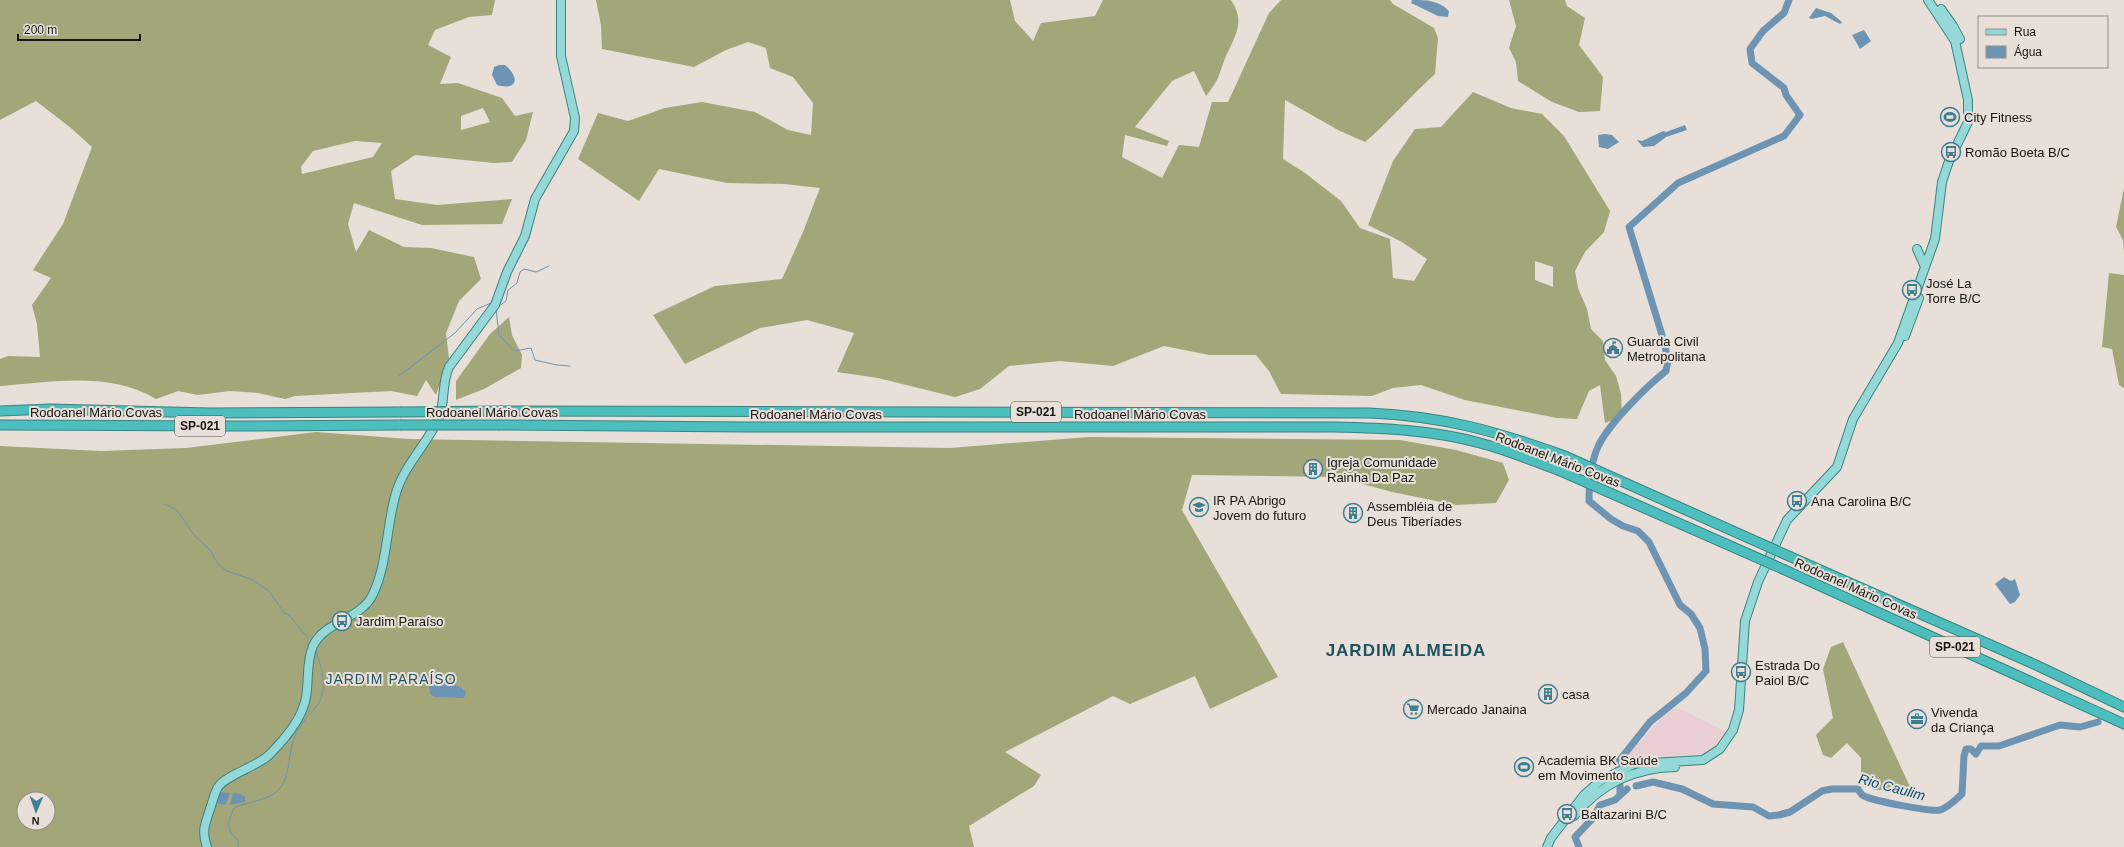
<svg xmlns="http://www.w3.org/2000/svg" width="2124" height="847" font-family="Helvetica,sans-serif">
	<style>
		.industrial { fill: #e9cfd4 }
		.forest { fill: #a3a678; fill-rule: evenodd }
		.water { fill: #6d94b2 }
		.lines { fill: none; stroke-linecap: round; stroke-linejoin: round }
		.stream { stroke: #6d94b2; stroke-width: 1 }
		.river { stroke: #6d94b2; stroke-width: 7 }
		.major-casing { stroke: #3a8382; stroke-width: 10 }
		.highway-casing { stroke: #3a8382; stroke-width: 11 }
		.major { stroke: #94d8d7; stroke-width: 8 }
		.highway { stroke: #4cbebd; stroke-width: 9 }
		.highway-bridge-casing { stroke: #3a8382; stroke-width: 11; stroke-linecap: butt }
		.highway-bridge { stroke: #4cbebd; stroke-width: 9 }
		.labels { text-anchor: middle; stroke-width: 4; stroke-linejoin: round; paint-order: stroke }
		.shield { fill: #e7dfd8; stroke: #56524e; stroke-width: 1 }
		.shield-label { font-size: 12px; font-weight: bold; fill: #181513 }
		.poi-label { font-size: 13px; fill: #181513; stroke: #e7dfd8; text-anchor: start }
		.street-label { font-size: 13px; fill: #181513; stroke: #e7dfd8 }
		.neighbourhood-label { font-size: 14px; letter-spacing: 1px; fill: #1d5261; stroke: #e7dfd8 }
		.water-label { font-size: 14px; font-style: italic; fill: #034c75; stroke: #e7dfd8 }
		.district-label { font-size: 17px; font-weight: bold; letter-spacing: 1px; fill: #1d5261; stroke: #e7dfd8 }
	</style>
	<rect width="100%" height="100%" fill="#e7dfd8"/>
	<path class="industrial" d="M1671 709H1681L1729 733 1710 755 1682 759H1638L1622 766 1621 763 1660 720Z"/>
	<path class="forest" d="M0 0H495L492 15 469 17 435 30 428 45 451 57 440 84 458 83 502 98 515 116 533 112 526 140 512 162 494 163 415 155 391 171 395 199 437 205 512 199 502 224 422 225 354 203 348 224 356 252 369 230 404 247 431 248 474 257 481 279 459 301 446 333 449 359 436 395 426 380 417 396 391 391 295 396 285 399 258 393 230 391 198 395 178 391 156 399C109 371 52 382 0 386V359L8 356 40 357 37 324 32 305 51 278 33 270 63 224 92 147 71 128 36 101 0 120ZM483 108 490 122 461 130V116ZM355 141 382 143 373 157 302 174 301 167 313 151Z
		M596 0H1010L1015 21 1033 41 1041 23 1095 16 1103 0H1231C1247 24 1233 38 1224 61 1218 78 1218 81 1206 96L1194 71 1172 81 1135 127 1169 141 1167 146 1125 135 1122 157 1162 178 1179 145 1199 147 1212 102H1228L1269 13 1281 0H1390L1393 4 1434 28 1438 38 1435 74C1410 96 1390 121 1365 142L1340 131 1285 100 1283 159 1305 173 1341 201 1360 228 1390 239 1393 278 1414 281 1427 259 1402 242 1368 225 1393 161 1415 129 1441 127 1473 92 1511 108 1542 114 1564 136 1610 211 1604 232 1585 252 1575 271 1578 288 1587 309 1591 329 1603 341 1605 360 1616 376 1621 394 1622 416 1605 423 1600 385 1589 391 1577 419 1557 418 1465 400 1421 385 1393 388 1372 396 1281 394 1269 371 1256 355H1209L1164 346 1113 366 1060 361 1009 366 980 389 955 397 878 378 837 372 854 333 807 320 760 328 685 364 653 315 715 286 782 279 803 232 820 188 784 184 727 183 659 169 639 201 578 159 598 113 628 121 665 108 702 102 755 112 788 130 811 135 813 103 793 77 770 68 766 48 748 42 726 50 694 67 602 49 601 25ZM1535 261 1553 267V287L1535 280Z
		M1509 0H1565L1567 6 1585 18 1579 45 1603 77 1600 111 1579 112 1552 102 1518 81 1516 62 1509 48 1516 26Z
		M2124 188V252L2123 240 2116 227Z
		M2109 273 2124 275V388L2119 385 2112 349 2102 347Z
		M509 317 512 335 522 355 521 368 484 389 456 400V381L490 334Z
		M316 432 409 439 950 448 1089 437 1400 440 1456 450 1503 463 1509 480 1496 503 1456 505 1392 492 1337 477 1192 475 1182 510 1278 677 1210 709 1195 676 1130 704 1113 696 1005 752 1041 775 1034 786 969 826 974 847H0V446L101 451 186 448ZM24 799H48V823H24Z
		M1843 642 1911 789 1874 790 1861 781V758L1847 743 1831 758 1823 755 1816 735 1833 718 1823 669 1831 647Z"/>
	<path class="water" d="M1412 0C1427 0 1438 0 1449 11L1448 17 1438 16 1411 3Z
		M1816 8 1831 13 1842 22 1840 24 1825 16 1811 19 1809 18Z
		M1864 30 1871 41 1860 49 1852 35Z
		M499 65H505C520 77 518 91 497 85L492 75 494 67Z
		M1685 125 1687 130 1666 137 1654 146 1643 147 1637 140 1642 141 1663 131 1666 132Z
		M1605 134 1612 135 1619 142 1608 149 1599 147 1598 135Z
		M2004 577 2011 581 2015 579 2020 595 2015 602 2010 604 1995 584Z
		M434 674 462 688 466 692 464 698 435 697 430 694 429 687Z
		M219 792 230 793 225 805 216 803Z
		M233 793 240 794 245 797V802L230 805Z"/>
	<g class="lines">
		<path class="stream" d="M498 307 506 301 508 290 517 283 520 272 524 269 536 272 549 266
			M496 309 499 335 514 351 531 348 535 360 557 365 570 366
			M399 376 455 333 477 309 491 303
			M164 504 177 510 194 535 210 550 218 564 227 571 253 580 269 591 284 613 289 615 308 638
			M238 847V840C225 831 228 821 234 808 248 801 271 801 281 787 291 772 288 750 296 734 301 724 308 715 316 707 329 690 322 670 316 651"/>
		<path class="river" d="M1662 335 1629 227 1678 183 1784 136 1800 115 1786 95 1784 88 1752 63 1750 49 1763 31 1784 13 1789 0
			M1618 765 1619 761 1650 722 1686 693 1706 671 1705 649 1700 628 1691 614 1680 605 1649 542 1638 531 1623 526 1611 519 1589 501C1589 483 1590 466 1597 449 1606 426 1647 386 1666 371L1668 360 1664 342
			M1620 785V794
			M1636 786 1653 782 1682 789 1713 804 1753 807 1769 816 1779 815 1790 812 1822 791 1832 789H1858C1860 792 1861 795 1864 796 1874 801 1930 812 1940 810 1949 807 1955 800 1962 794L1964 756 1966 749H1971L1976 754 1981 746H1999L2060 725 2080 727 2098 722
			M1579 847 1575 837 1594 817 1600 805 1615 800 1627 789"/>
		<g class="major-casing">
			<path id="major" d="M1941 9 1953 26 1960 39
				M1917 249 1925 267
				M1905 336 1919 298
				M1574 816C1601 784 1633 768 1675 767
				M207 847C202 832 204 827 209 812 212 804 214 794 218 787 226 775 256 767 269 755 284 740 303 718 306 697 309 681 306 662 313 646 324 622 360 619 372 596 388 564 386 526 396 493 404 466 426 445 438 420 446 402 441 384 449 367L495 305 507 272 525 236 535 199 574 131 575 118 561 56V0
				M1547 847 1551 838 1584 795 1600 781 1634 764 1703 760 1720 749 1733 730 1739 710 1745 621 1758 582 1787 520 1837 467 1853 419 1898 343 1935 239 1942 182 1949 161 1968 122V100L1955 41 1928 0"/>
		</g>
		<g class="highway-casing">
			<path id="highway" d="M0 411 50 409 210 413 400 412
				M502 411 1369 413C1442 416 1496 431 1565 456
				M0 425 236 426 400 425
				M500 425 747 427H1334C1383 428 1433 430 1480 443 1507 450 1533 461 1558 470
				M1791 557 2036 665 2124 707
				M1785 570 2124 724"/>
		</g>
		<use href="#major" class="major"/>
		<use href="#highway" class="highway"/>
		<g class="highway-bridge-casing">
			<path id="highway-bridge" d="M400 412 502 411
				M400 425H500
				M1565 456 1791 557
				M1558 470 1785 570"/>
		</g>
		<use href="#highway-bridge" class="highway-bridge"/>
	</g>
	<defs>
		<g id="stadium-ring" transform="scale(1)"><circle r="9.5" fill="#e7dfd8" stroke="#3e7e92" stroke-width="1.5"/><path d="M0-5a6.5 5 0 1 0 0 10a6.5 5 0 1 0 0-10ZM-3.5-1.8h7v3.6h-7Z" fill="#3e7e92"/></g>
		<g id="bus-ring" transform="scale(1)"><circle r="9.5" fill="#e7dfd8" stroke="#3e7e92" stroke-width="1.5"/><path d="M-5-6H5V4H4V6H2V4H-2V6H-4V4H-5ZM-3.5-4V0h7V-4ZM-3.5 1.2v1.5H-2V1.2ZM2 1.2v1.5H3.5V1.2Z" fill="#3e7e92"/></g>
		<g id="civic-ring" transform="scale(1)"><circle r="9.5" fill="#e7dfd8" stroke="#3e7e92" stroke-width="1.5"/><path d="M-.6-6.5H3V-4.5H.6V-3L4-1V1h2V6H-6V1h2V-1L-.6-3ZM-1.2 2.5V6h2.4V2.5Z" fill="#3e7e92"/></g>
		<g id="building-ring" transform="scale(1)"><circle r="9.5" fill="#e7dfd8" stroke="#3e7e92" stroke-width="1.5"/><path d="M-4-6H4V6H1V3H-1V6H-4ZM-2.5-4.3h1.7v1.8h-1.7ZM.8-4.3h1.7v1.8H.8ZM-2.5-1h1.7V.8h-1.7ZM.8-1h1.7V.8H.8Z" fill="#3e7e92"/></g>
		<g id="school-ring" transform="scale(1)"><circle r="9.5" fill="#e7dfd8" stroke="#3e7e92" stroke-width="1.5"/><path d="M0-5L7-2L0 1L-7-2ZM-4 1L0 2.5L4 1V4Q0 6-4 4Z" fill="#3e7e92"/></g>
		<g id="supermarket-ring" transform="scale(1)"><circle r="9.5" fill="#e7dfd8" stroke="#3e7e92" stroke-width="1.5"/><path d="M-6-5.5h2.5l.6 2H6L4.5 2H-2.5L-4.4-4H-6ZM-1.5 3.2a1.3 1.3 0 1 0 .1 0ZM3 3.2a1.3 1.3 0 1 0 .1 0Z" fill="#3e7e92"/></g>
		<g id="office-ring" transform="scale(1)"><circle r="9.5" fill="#e7dfd8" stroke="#3e7e92" stroke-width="1.5"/><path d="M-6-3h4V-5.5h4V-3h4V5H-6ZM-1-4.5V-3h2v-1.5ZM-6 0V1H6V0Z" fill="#3e7e92"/></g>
	</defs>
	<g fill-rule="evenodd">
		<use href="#stadium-ring" x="1950" y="117"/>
		<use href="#bus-ring" x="1951" y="152"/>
		<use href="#bus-ring" x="1912" y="290"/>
		<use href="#civic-ring" x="1613" y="348"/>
		<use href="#building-ring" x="1313" y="469"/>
		<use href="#bus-ring" x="1797" y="501"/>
		<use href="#school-ring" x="1199" y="507"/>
		<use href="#building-ring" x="1353" y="513"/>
		<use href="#bus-ring" x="342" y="621"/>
		<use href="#bus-ring" x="1741" y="672"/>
		<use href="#building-ring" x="1548" y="694"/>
		<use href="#supermarket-ring" x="1413" y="709"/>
		<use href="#office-ring" x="1917" y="719"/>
		<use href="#stadium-ring" x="1524" y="767"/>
		<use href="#bus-ring" x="1567" y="814"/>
	</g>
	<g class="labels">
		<g class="shield">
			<rect x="1011" y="402" width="50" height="20" rx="3"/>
			<rect x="175" y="416" width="50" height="20" rx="3"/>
			<rect x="1930" y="637" width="50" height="20" rx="3"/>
		</g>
		<g class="shield-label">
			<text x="1036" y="416">SP-021</text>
			<text x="200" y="430">SP-021</text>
			<text x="1955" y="651">SP-021</text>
		</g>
		<g class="poi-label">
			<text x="1964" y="122">City Fitness</text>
			<text x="1965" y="157">Romão Boeta B/C</text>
			<text x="1926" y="288">José La<tspan x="1926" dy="15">Torre B/C</tspan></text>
			<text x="1627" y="346">Guarda Civil<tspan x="1627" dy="15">Metropolitana</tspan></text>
			<text x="1327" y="467">Igreja Comunidade<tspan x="1327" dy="15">Rainha Da Paz</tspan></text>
			<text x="1213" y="505">IR PA Abrigo<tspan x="1213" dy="15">Jovem do futuro</tspan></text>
			<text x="1811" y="506">Ana Carolina B/C</text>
			<text x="1367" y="511">Assembléia de<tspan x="1367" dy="15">Deus Tiberíades</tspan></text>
			<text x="356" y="626">Jardim Paraíso</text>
			<text x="1755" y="670">Estrada Do<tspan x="1755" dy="15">Paiol B/C</tspan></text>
			<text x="1562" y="699">casa</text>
			<text x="1427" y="714">Mercado Janaina</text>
			<text x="1931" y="717">Vivenda<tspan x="1931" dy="15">da Criança</tspan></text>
			<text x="1538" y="765">Academia BK Saúde<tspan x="1538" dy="15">em Movimento</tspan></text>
			<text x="1581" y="819">Baltazarini B/C</text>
		</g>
		<g class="street-label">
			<text x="96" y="417">Rodoanel Mário Covas</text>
			<text x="492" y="417">Rodoanel Mário Covas</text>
			<text x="816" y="419">Rodoanel Mário Covas</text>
			<text x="1140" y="419">Rodoanel Mário Covas</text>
			<text transform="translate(1558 459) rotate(21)" y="5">Rodoanel Mário Covas</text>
			<text transform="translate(1856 588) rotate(24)" y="5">Rodoanel Mário Covas</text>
		</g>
		<g class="neighbourhood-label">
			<text x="391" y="684">JARDIM PARAÍSO</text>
		</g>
		<g class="water-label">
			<text transform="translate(1892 787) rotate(15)" y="5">Rio Caulim</text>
		</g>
		<g class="district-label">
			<text x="1406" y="656">JARDIM ALMEIDA</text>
		</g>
	</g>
	<rect x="1978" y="16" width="130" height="52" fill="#e7dfd8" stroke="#948e89"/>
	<rect x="1986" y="29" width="20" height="6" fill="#94d8d7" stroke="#948e89"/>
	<text x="2014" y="36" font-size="12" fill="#181513">Rua</text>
	<rect x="1986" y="46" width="20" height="12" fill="#6d94b2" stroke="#948e89"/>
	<text x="2014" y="56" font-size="12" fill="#181513">Água</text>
	<g transform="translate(36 811) rotate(182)"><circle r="19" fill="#e7dfd8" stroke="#948e89"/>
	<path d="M0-3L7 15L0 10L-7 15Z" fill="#3e7e92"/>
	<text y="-6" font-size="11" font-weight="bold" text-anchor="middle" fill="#181513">N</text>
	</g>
	<path d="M18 34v6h122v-6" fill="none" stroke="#181513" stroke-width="2"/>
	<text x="24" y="34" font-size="12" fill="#181513" stroke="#e7dfd8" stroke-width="3" paint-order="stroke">200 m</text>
</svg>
